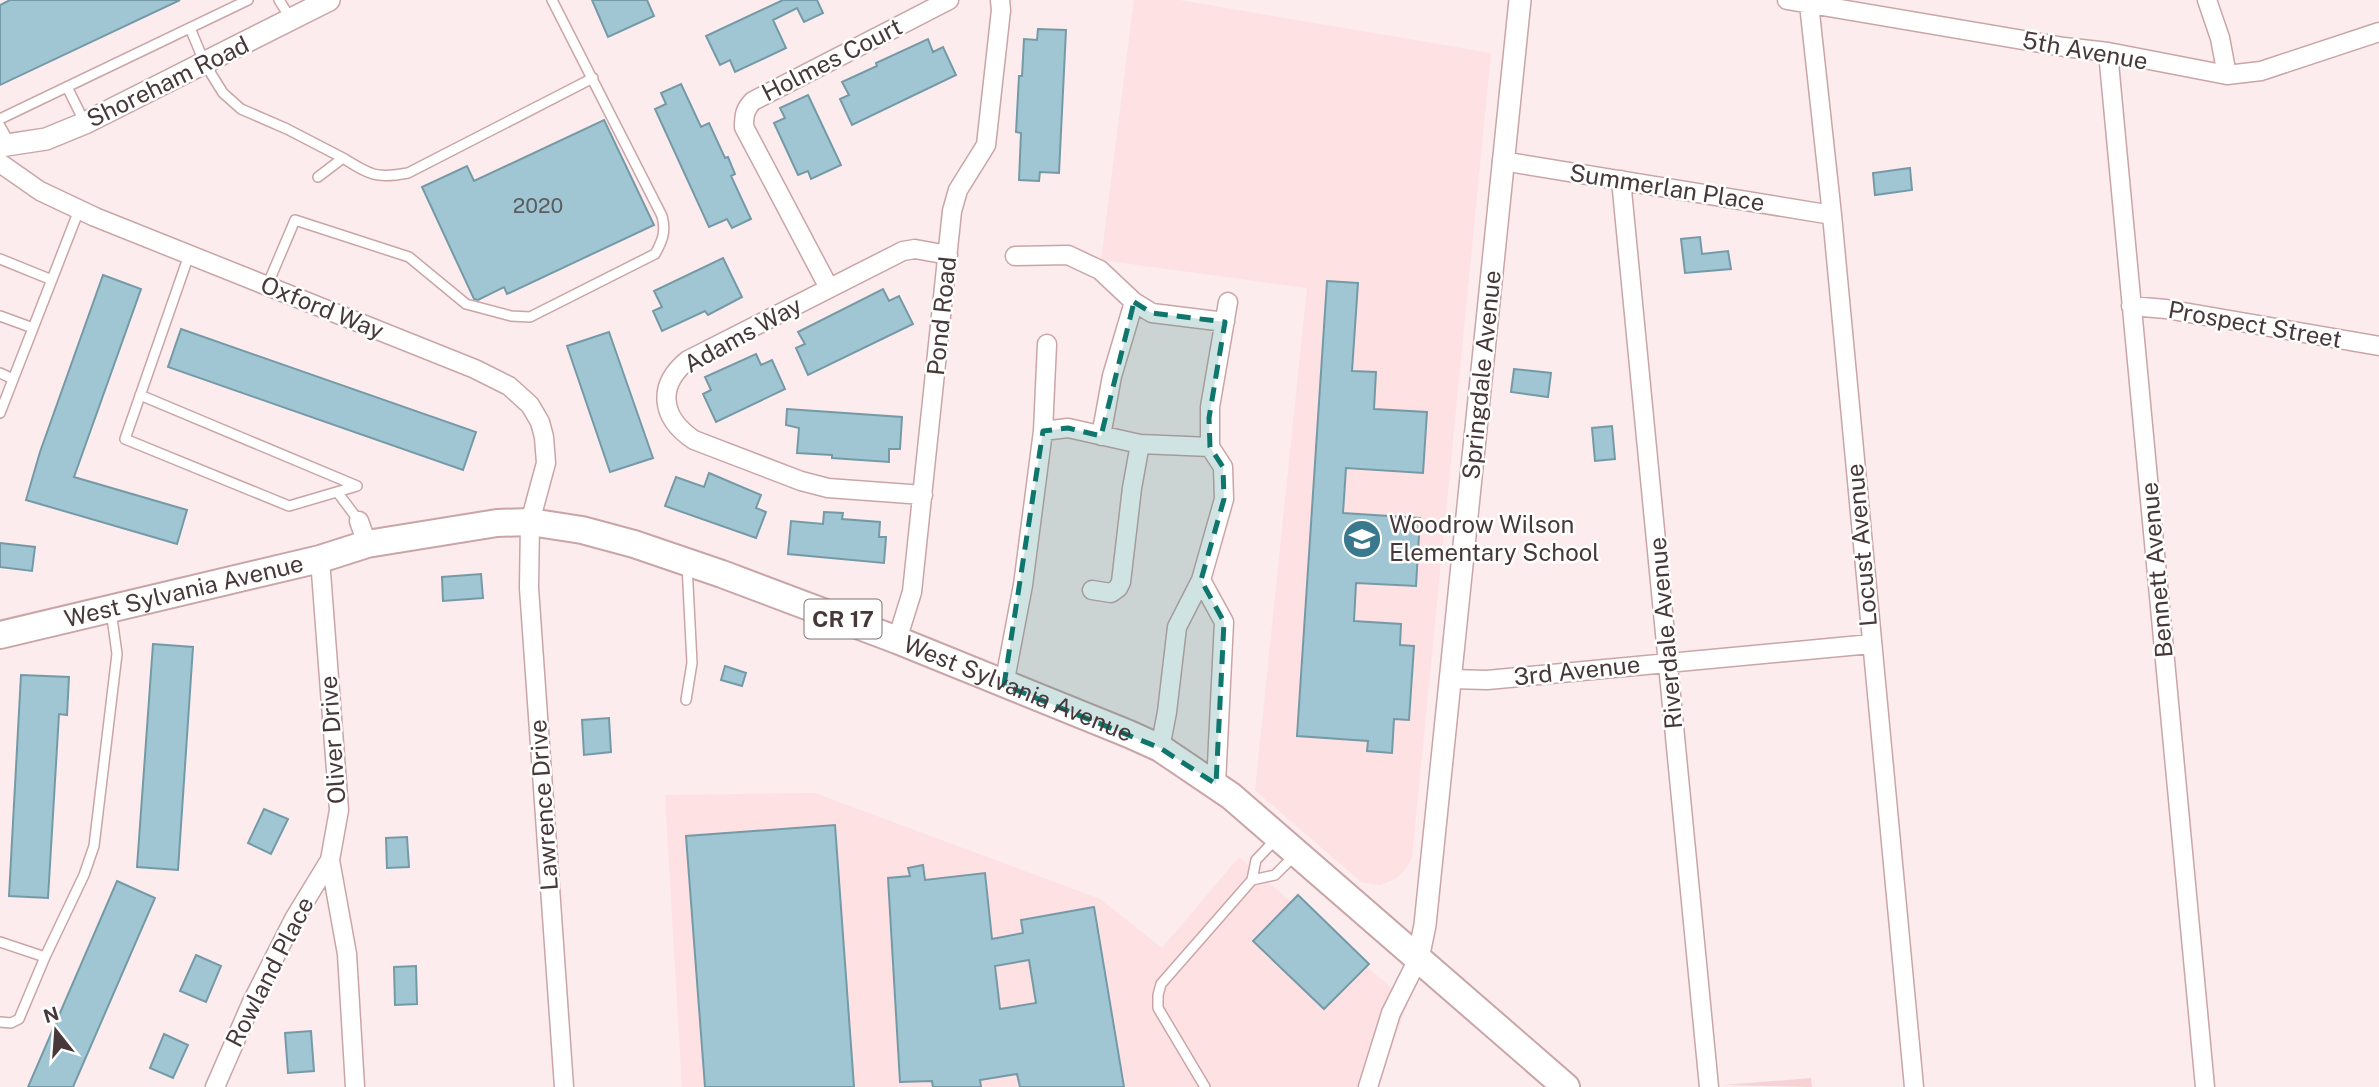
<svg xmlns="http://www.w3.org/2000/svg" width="2379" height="1087" font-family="'Public Sans',sans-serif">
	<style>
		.built { fill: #fee1e2 }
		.green { fill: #f6d2d4 }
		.building { fill: #a0c6d3; stroke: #759aa7; stroke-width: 2; fill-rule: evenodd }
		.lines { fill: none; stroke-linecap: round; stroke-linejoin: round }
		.service-casing { stroke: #caa5a7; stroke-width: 12 }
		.minor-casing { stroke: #caa5a7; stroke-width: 21 }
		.tertiary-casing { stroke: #caa5a7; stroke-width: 24 }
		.primary-casing { stroke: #caa5a7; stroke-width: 30 }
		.service { stroke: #fff; stroke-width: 9 }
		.minor { stroke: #fff; stroke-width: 18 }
		.tertiary { stroke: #fff; stroke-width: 21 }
		.primary { stroke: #fff; stroke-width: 26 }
		.marked { fill: #0f766e; fill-opacity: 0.2; stroke: #0f766e; stroke-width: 5; stroke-dasharray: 14 9; stroke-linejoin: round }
		.labels { text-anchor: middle; stroke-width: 5; stroke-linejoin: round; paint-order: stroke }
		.number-label { font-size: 21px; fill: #5d5c60 }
		.shield { fill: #fff; stroke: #7e7474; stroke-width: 2 }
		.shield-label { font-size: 23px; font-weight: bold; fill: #473839 }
		.street-label { font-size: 24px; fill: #473839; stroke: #fff }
		.poi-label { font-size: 24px; fill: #473839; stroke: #fff; text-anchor: start }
	</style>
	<rect width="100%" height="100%" fill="#fceced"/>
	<path class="built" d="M1134 0H1179L1491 53 1412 857 1405 870 1395 879 1380 885 1361 882 1255 790 1307 288 1101 260Z
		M815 793 1100 899 1162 948 1239 857 1408 1002 1377 1087H682L665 795Z"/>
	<path class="green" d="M1811 1078 1812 1087 1723 1085Z"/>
	<path class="building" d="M10 0H180L0 85V5Z
		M592 0H647L654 16 608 37Z
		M783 0H817L823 13 804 22 797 8 773 20 786 48 735 72 730 60 720 65 706 36Z
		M1038 29 1066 30 1059 173 1040 172 1039 181 1019 180 1021 133 1016 132 1019 76H1022L1024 39 1037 40Z
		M928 39 933 52 943 47 956 75 852 125 840 99 849 95 842 82 877 66 876 63Z
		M681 84 701 127 709 123 725 158 728 157 735 174 731 176 751 219 732 228 727 219 709 227 655 109 666 104 661 93Z
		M808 95 841 165 811 179 808 171 798 175 774 123 785 118 780 108Z
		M604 120 654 225 507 294 504 287 478 300 474 299 422 187 467 166 474 181Z
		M1910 168 1912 190 1875 195 1873 173Z
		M1700 237 1702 254 1728 251 1731 269 1685 273 1681 239Z
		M723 258 742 297 708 315 705 311 662 331 653 311 662 307 654 291Z
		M103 275 141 289 74 477 187 510 177 544 26 500 40 452Z
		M1327 281 1358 283 1352 371 1376 372 1374 409 1427 412 1423 473 1346 468 1343 513 1420 518 1416 586 1356 583 1354 621 1401 624 1400 645 1414 646 1409 720 1394 719 1392 753 1367 751 1368 741 1297 736Z
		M883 289 889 301 899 296 913 324 808 375 796 348 805 344 798 332Z
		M181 329 476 432 463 470 168 367Z
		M609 332 653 458 610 472 567 346Z
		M756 354 761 365 772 360 785 389 716 422 703 394 711 390 705 377Z
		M1514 369 1551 373 1548 397 1511 392Z
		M787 409 902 417 900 449H889V462L832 458V455L797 453 799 428 786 425Z
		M1612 426 1615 459 1595 461 1592 428Z
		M709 473 761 495 756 508 766 512 756 538 665 506 676 477 704 487Z
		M824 512 843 513 842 519 880 522 879 537H886L884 563 788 554 791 521 823 524Z
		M0 543 35 547 32 571 0 567Z
		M481 574 483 598 443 601 442 577Z
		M153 644 193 647 178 870 137 867Z
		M725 666 746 673 742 686 721 680Z
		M21 675 69 677 67 715 59 714 48 898 9 896Z
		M609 718 611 752 584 755 582 720Z
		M264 809 288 819 271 854 248 843Z
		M835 825 854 1087H705L686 836Z
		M407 837 409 867 387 868 386 838Z
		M923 865 925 880 985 873 992 939 1023 933 1021 920 1094 907 1124 1087H1020L1017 1074 980 1080 981 1087H933L932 1081 900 1082 888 878 910 876 908 868ZM1029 960 1036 1003 1000 1009 995 966Z
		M117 881 155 898 73 1087H28Z
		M1298 895 1369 964 1324 1009 1253 941Z
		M196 955 221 966 206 1002 180 991Z
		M416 966 417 1004 395 1005 394 967Z
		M311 1031 314 1071 288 1073 285 1033Z
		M164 1034 188 1045 173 1078 150 1068Z"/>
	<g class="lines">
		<g class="service-casing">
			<path id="service" d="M279 0 291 19
				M190 28 205 64 223 93 241 109 287 129 343 158
				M67 87 85 123
				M0 119 248 0
				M0 126 10 144
				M318 177 343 158C370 175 376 179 408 173L593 78
				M0 259 52 280
				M267 286 295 220 409 257 466 304 511 316 530 317 655 254C663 240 666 231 662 216L552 0
				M0 316 33 328
				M0 373 13 379
				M140 395 357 486 289 506 125 439 189 255
				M0 413 79 210
				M338 493 359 521
				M686 700 692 663 687 565
				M1277 838 1256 860 1252 880 1275 875 1294 856
				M0 942 45 957 19 1019 11 1023 0 1022
				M45 957 84 875 94 846 117 654 111 610
				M1205 1087 1158 1008V995L1161 984 1252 880"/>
		</g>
		<g class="minor-casing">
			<path id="minor" d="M1787 0 2064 47 2108 52 2227 75 2261 71 2379 32
				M2207 0 2220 38 2227 75
				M1809 4 1832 215 1914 1087
				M2108 52 2205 1087
				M1502 161 1832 215
				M0 163 40 191 95 217 475 369 509 386 530 405 540 422 544 437 546 463 530 522 529 588 564 1087
				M1621 180 1709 1087
				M1015 256 1068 255 1100 270 1134 302 1152 313 1225 322
				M829 288 744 127C744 115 745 109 753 101L949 0
				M2131 306 2166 309 2379 346
				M1043 431 1068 428 1140 444 1210 447 1223 467 1224 499 1201 580 1177 627 1167 712 1160 748
				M1101 436 1112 376 1134 302
				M1210 447V407L1228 302
				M923 495 828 488 801 481 694 440C661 418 656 386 688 360L903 251 915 249 948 255
				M359 521 367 544
				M320 559 339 810 330 860 347 954 355 1087
				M1201 580 1224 622 1216 784
				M1092 590 1111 593 1118 588 1121 582 1132 488 1140 444
				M897 640 912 592 952 211 958 190 986 145 1001 10 1000 0
				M1451 679 1487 680 1871 644
				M1004 685 1023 585 1043 431 1047 344
				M215 1087 252 1002 294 919 330 860
				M1368 1087 1391 1013 1418 959"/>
		</g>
		<g class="tertiary-casing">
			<path id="tertiary" d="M0 146 46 139 85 123 329 0
				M1418 959 1425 925 1520 0"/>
		</g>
		<g class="primary-casing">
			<g id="primary">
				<path id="s1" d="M0 635 320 559 367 544 497 523 530 522 582 530 634 544 722 574 897 640 1129 734 1160 748 1231 796 1566 1087"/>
			</g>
		</g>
		<use href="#service" class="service"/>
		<use href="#minor" class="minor"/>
		<use href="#tertiary" class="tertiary"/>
		<use href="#primary" class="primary"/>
	</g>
	<path class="marked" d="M1134 302 1152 313 1225 322 1209 418 1210 447 1223 467 1224 499 1201 580 1224 622 1216 784 1160 748 1004 685 1043 431 1068 428 1101 436Z"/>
	<defs>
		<g id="school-disc" transform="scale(2.0125)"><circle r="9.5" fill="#3a798d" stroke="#fff"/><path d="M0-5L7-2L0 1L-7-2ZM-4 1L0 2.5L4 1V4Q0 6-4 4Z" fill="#fff"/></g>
	</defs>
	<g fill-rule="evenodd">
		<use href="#school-disc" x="1362" y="539"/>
	</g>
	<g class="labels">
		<g class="number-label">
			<text x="538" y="213">2020</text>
		</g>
		<rect class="shield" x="804.5" y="599.5" width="77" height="39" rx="5"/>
		<g class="shield-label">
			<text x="843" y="627">CR 17</text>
		</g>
		<g class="street-label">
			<text transform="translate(2085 51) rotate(10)" y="8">5th Avenue</text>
			<text transform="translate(832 60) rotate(-27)" y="8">Holmes Court</text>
			<text transform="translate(168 82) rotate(-26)" y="8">Shoreham Road</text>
			<text transform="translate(1667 188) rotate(9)" y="8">Summerlan Place</text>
			<text transform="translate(322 308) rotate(22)" y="8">Oxford Way</text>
			<text transform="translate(942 316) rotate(-84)" y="8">Pond Road</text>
			<text transform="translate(2255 325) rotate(10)" y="8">Prospect Street</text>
			<text transform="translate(743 335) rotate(-29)" y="8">Adams Way</text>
			<text transform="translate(1482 375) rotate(-84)" y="8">Springdale Avenue</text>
			<text transform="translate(1862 545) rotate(-95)" y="8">Locust Avenue</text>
			<text transform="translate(2157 570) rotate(-95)" y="8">Bennett Avenue</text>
			<text dy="8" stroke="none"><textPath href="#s1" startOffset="189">West Sylvania Avenue</textPath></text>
			<text transform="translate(1666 633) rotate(-95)" y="8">Riverdale Avenue</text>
			<text transform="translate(1577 671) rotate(-6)" y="8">3rd Avenue</text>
			<text dy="8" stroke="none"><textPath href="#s1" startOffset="1060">West Sylvania Avenue</textPath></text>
			<text transform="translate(333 740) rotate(-94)" y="8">Oliver Drive</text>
			<text transform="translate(544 805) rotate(-94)" y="8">Lawrence Drive</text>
			<text transform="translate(270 972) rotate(-63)" y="8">Rowland Place</text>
		</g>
		<g class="poi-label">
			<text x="1389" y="533">Woodrow Wilson<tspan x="1389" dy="28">Elementary School</tspan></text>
		</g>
	</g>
	<g transform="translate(56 1031) rotate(343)" stroke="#ffffff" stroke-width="5" paint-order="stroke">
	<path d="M0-5L12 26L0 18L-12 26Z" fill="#473839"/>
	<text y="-10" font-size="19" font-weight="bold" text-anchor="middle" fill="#473839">N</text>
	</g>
</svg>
